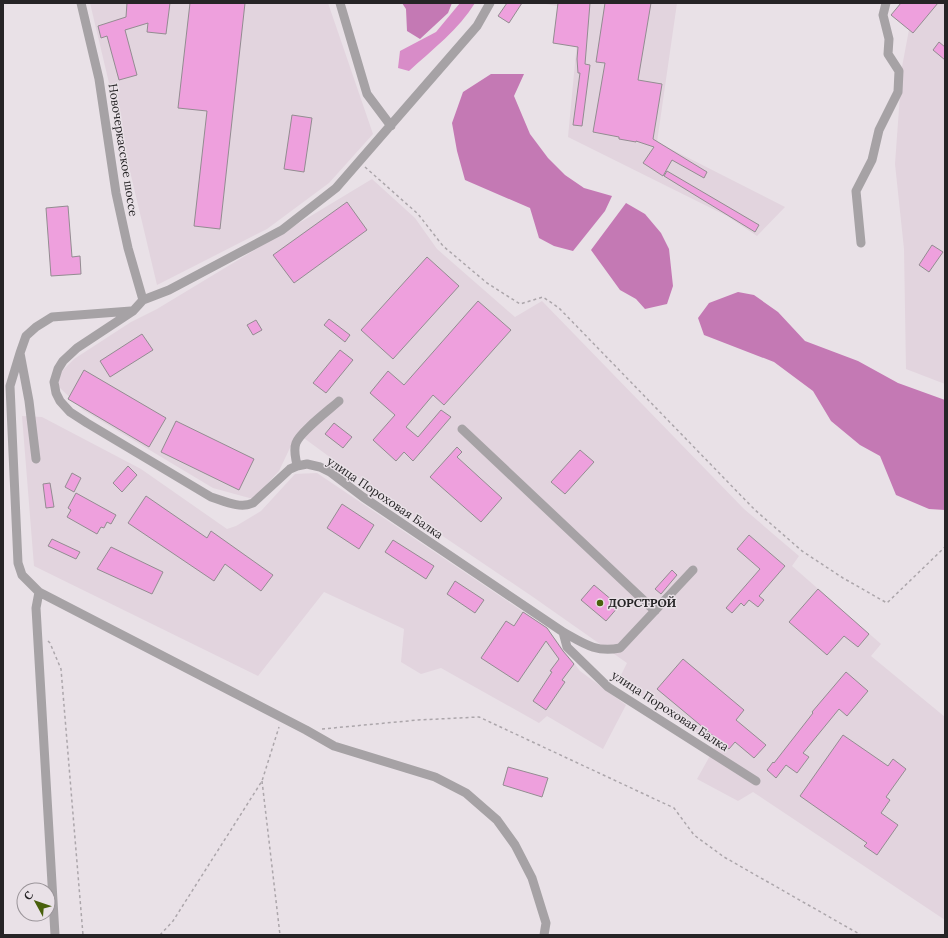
<svg xmlns="http://www.w3.org/2000/svg" width="948" height="938" font-family="Lora,serif">
	<style>
		.built { fill: #e2d4de }
		.forest { fill: #d88cc8 }
		.water { fill: #c479b4 }
		.building { fill: #eea0dd; stroke: #938c91 }
		.lines { fill: none; stroke-linecap: round; stroke-linejoin: round }
		.path { stroke: #aca6ab; stroke-width: 1.5; stroke-dasharray: 3 3; stroke-linecap: butt }
		.minor { stroke: #a6a2a5; stroke-width: 9 }
		.poi-dot { fill: #49600c; stroke: #e9e1e7; stroke-width: 1.5 }
		.labels { text-anchor: middle; stroke-width: 3; stroke-linejoin: round; paint-order: stroke }
		.street-label { font-size: 12px; fill: #262426; stroke: #e9e1e7 }
		.poi-label { font-size: 12px; font-weight: bold; fill: #262426; stroke: #e9e1e7; text-anchor: start }
	</style>
	<rect width="100%" height="100%" fill="#e9e1e7"/>
	<path class="built" d="M90 3H328L373 134 329 183 267 229 157 285Z
		M540 3H677L657 142 785 207 757 236 727 216 568 137 580 10Z
		M914 3H945V384L906 369 904 249 895 164 902 67Z
		M372 179 415 218 437 249 515 317 542 301 744 509 799 556 792 566 881 644 871 656 945 717V920L753 792 738 801 697 779 716 745 618 681 627 663 533 597 376 491 297 433 279 471 253 499 213 488 83 410 59 387V374L74 359 131 322 157 309Z
		M22 416 42 417 141 469 227 529 236 526 261 511 295 474 317 473 546 627 580 671 626 705 603 749 547 716 539 723 441 668 421 674 401 662 404 629 324 592 258 676 34 566Z"/>
	<path class="forest" d="M460 3H475C459 29 432 50 409 71L398 68 400 51 436 32Z"/>
	<path class="water" d="M402 3H452L448 13 420 39 407 31 406 9Z
		M491 74H524L514 96 530 134 548 158 565 175 584 188 612 196 605 211 573 251 554 246 539 238 530 208 465 180 457 151 452 123 463 92Z
		M626 203 645 214 661 233 669 249 673 286 667 304 645 309 636 299 620 290 591 250Z
		M738 292 754 295 778 312 805 341 858 361 898 383 945 400V510L929 509 896 495 880 456 860 445 831 421 813 391 774 362 704 335 698 318 709 303Z"/>
	<path class="building" d="M127 3H170L166 34 147 32 148 23 125 30 137 75 119 80 107 36 101 38 98 26 126 17Z
		M190 3H245L220 229 194 226 207 111 178 108Z
		M507 3H522L509 23 498 16Z
		M558 3H590L585 64 590 65 582 126 573 125 580 73H578L577 59 578 47 553 43Z
		M605 3H651L638 80 662 84 653 139 707 172 704 178 672 160 663 176 643 163 654 147 636 141V142L619 139V137L593 132 605 63 596 62Z
		M901 3H938L913 33 891 15Z
		M939 42 945 47V60L933 50Z
		M292 115 312 118 304 172 284 169Z
		M667 171 759 225 755 232 664 176Z
		M347 202 367 230 294 283 273 255Z
		M68 206 72 257 80 256 81 274 51 276 46 208Z
		M932 245 943 252 929 272 919 265Z
		M427 257 459 286 393 359 361 330Z
		M478 301 511 330 444 405 433 395 406 427 418 437 441 410 451 417 413 461 404 452 396 461 373 440 395 415 370 393 388 371 404 385Z
		M329 319 350 335 345 342 324 325Z
		M256 320 262 330 253 335 247 325Z
		M142 334 153 350 110 377 100 361Z
		M340 350 353 360 326 393 313 383Z
		M84 370 166 418 149 447 68 399Z
		M176 421 254 459 239 490 161 452Z
		M334 423 352 437 343 448 325 434Z
		M457 447 462 452 457 457 502 498 481 522 430 477Z
		M580 450 594 462 565 494 551 482Z
		M128 466 137 475 122 492 113 483Z
		M72 473 81 478 74 492 65 487Z
		M50 483 54 507 46 508 43 484Z
		M76 493 116 515 111 524 107 522 104 528 101 527 97 534 67 517 71 510 68 508Z
		M146 496 207 538 211 531 273 575 261 591 225 564 214 581 128 523Z
		M342 504 374 525 359 549 327 528Z
		M749 535 785 566 759 596 764 600 758 607 749 600 744 606 741 603 732 613 726 608 760 569 737 549Z
		M52 539 80 552 76 559 48 546Z
		M393 540 434 566 426 579 385 552Z
		M111 547 163 572 152 594 97 569Z
		M672 570 677 575 661 594 655 589Z
		M455 581 484 600 475 613 447 594Z
		M594 585 619 606 606 621 581 600Z
		M818 589 869 634 858 647 844 636 827 655 789 622Z
		M523 612 547 628 563 651 574 664 562 680 565 682 546 710 533 701 552 672 550 671 559 659 546 641 518 682 481 658 506 621 514 626Z
		M683 659 744 710 736 720 766 745 754 758 735 742 729 749 657 689Z
		M846 672 868 691 847 716 839 709 803 753 809 757 797 773 786 765 776 778 767 770 773 762 774 763 813 713 812 712Z
		M843 735 888 766 893 759 906 769 886 797 890 800 881 813 898 825 877 855 864 846 867 843 800 796Z
		M508 767 548 778 542 797 503 785Z"/>
	<g class="lines">
		<path class="path" d="M365 167 418 214 443 246 487 283 520 304 543 297 559 308 755 510 802 551 843 578 887 603 945 547
			M48 641 50 643 61 669 83 935
			M322 729 418 720 479 717 674 808 694 835 724 857 861 935
			M262 781 280 935
			M160 935 173 921 262 781 279 727"/>
		<path class="minor" d="M81 3 99 79 116 193 128 248 143 300
			M340 3 367 94 391 126
			M490 3 477 26 336 188 282 230 169 290 143 300 133 311 77 348 63 361 58 369 54 382 56 393 60 401 70 412 87 423 211 497C224 501 240 509 253 503L290 469 297 466 307 464 320 467 330 472 363 497 563 632 567 647 608 687 756 781
			M861 243 856 191 872 160 879 130 898 92 899 71 888 54 889 39 883 15 886 3
			M20 353 10 386 18 563 22 575 39 592 306 730 334 746 435 777 466 793 497 820 515 845 532 878 546 923 544 935
			M462 429 655 611
			M36 459 29 401 20 353 26 336 36 327 52 317 131 311
			M297 466C296 458 293 451 296 443 300 432 329 410 339 401
			M39 592 36 608 55 935
			M563 632C583 643 595 653 620 648L693 570"/>
	</g>
	<circle class="poi-dot" cx="600" cy="603" r="4"/>
	<g class="labels">
		<g class="street-label">
			<text transform="translate(123 150) rotate(81)" y="4">Новочеркасское шоссе</text>
			<text transform="translate(385 498) rotate(34)" y="4">улица Пороховая Балка</text>
			<text transform="translate(670 711) rotate(33)" y="4">улица Пороховая Балка</text>
		</g>
		<g class="poi-label">
			<text x="608" y="607">ДОРСТРОЙ</text>
		</g>
	</g>
	<rect width="948" height="938" fill="none" stroke="#262426" stroke-width="8"/>
	<g transform="translate(36 902) rotate(310)"><circle r="19" fill="#e9e1e7" stroke="#9b959a"/>
	<path d="M0-3L7 15L0 10L-7 15Z" fill="#49600c"/>
	<text y="-6" font-size="11" font-weight="bold" text-anchor="middle" fill="#262426">С</text>
	</g>
</svg>
